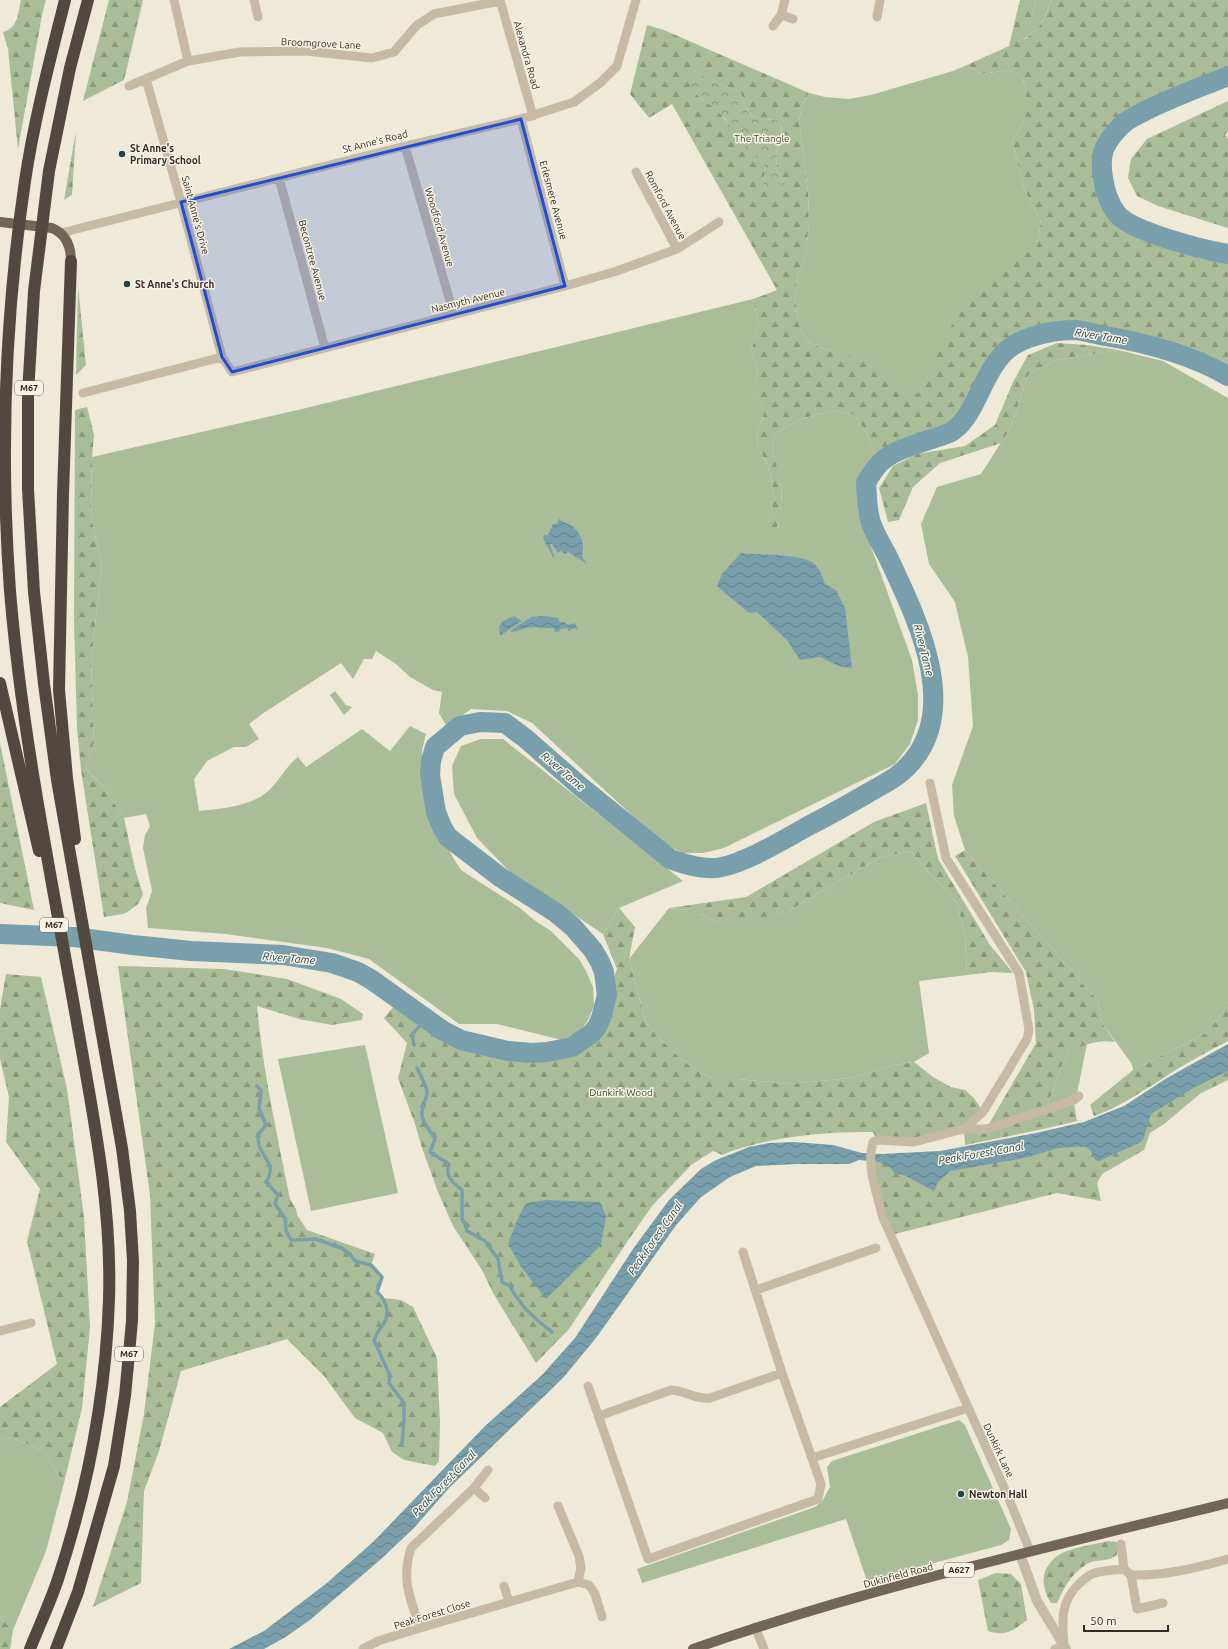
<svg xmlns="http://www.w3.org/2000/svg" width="1228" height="1649" font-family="Ubuntu,sans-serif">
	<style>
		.grass { fill: #aabd99 }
		.forest { fill: url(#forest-firs); fill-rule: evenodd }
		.park { fill: url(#park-crowns) }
		.water { fill: url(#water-waves) }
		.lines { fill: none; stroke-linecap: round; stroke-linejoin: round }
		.stream { stroke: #789fab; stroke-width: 3.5 }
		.river { stroke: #789fab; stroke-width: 20 }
		.minor { stroke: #c6baa5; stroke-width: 9 }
		.tertiary { stroke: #c6baa5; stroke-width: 10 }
		.primary { stroke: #746657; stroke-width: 10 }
		.motorway { stroke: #53483d; stroke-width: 12 }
		.marked { fill: #1d4ed8; fill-opacity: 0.2; stroke: #1d4ed8; stroke-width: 3; stroke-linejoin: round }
		.poi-dot { fill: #1e4452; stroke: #f8f2e3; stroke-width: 1.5 }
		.labels { text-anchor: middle; stroke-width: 3; stroke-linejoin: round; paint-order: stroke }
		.shield { fill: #f8f2e3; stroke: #6d675f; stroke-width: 1 }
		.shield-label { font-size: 9px; font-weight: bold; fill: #322c26 }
		.street-label { font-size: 10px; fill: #322c26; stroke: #f8f2e3 }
		.park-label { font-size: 10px; fill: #3b4f2b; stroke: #f8f2e3 }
		.poi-label { font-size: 10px; font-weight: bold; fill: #322c26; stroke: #f8f2e3; text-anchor: start }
		.water-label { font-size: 11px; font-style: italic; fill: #1e4452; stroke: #f8f2e3 }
	</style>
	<defs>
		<pattern id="forest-firs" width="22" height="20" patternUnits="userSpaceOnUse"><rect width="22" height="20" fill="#aabd99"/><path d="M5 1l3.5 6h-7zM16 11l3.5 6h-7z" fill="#8b9a7d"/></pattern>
		<pattern id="park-crowns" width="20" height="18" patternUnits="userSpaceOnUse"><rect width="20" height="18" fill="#aabd99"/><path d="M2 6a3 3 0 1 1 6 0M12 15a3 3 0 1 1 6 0" fill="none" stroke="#8b9a7d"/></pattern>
		<pattern id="water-waves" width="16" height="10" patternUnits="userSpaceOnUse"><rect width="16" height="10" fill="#789fab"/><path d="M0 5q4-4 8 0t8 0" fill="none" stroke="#63828b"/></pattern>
	</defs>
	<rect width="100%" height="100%" fill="#efe9d8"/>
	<path class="grass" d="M1036 0H1051C1044 22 1041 28 1022 40L1033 13Z
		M967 65 981 74 1010 70 1014 73 1022 75 1026 92V118L1012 141 1025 191 1041 221 1037 246 1014 264 929 374 918 395 904 393 833 352 809 343 800 327 796 309 795 289 798 274 805 260 809 223 808 192 799 121 802 105 809 93 825 97 849 99 871 95 953 71Z
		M753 299 759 324 751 352 758 372 756 381V397L764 406 763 417 757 431 758 448 766 461 773 483 771 513 768 524 778 528C779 515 783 500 781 487 779 465 767 456 775 433L804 418 833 411 853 414 865 430 880 463 866 483 867 495 858 511 912 660 918 695V720L910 744 895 764 724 848 703 853H683L662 843 532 723 507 711 471 709 447 727 439 713 442 692 433 690 410 677 396 664 376 651 372 659H364L353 679 341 663 262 714 249 724 259 739 246 747H234L207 761 194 779 199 811C221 809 249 807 267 792 279 782 286 766 298 757L306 767 362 729 390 751 410 726 426 734 422 750 423 767 430 806 452 856 461 870 520 908 534 920 551 931 579 959 586 971 593 987 594 1006 588 1020 580 1032 562 1040 497 1024H459L369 959 327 948 226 934 148 928 146 908 152 891 143 848 145 835 150 826 146 814 124 818 103 786 86 769 94 743 91 661 102 566 91 517 92 457 302 409Z
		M1118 350 1163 361 1228 398V1007L1206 1033 1133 1070 1132 1064 1102 1023 1098 1001 965 850 954 816 952 785 973 726 968 657 955 602 929 564 921 524 937 487 981 474 1011 427 1028 375 1056 360Z
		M335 691 346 705 352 707 344 715 330 695Z
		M481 739H503L683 881 619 908 603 934 510 872 477 838 454 794 452 766 461 746Z
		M910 851 957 903 965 935 967 975 919 981 929 1053 914 1062 894 1065 851 1078 789 1084 738 1079H715L701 1073 682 1060 656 1035 646 1022 629 959 669 908 693 910 718 923 785 913 879 858Z
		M1087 1044 1077 1093 1046 1110 1060 1070 1068 1052Z
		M365 1045 398 1193 311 1211 278 1059Z
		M959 1420 965 1425 1011 1529 1009 1540 1001 1545 867 1581 846 1519 642 1583 637 1569 815 1507 823 1500 830 1487 827 1467 832 1461Z
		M10 1437 43 1451 64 1483 46 1551 13 1630 0 1617V1441Z"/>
	<path class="forest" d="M21 0H46L43 10 18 149 8 49 3 32C18 28 18 14 21 0Z
		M109 0H143L124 80 83 101Z
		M1020 0H1036L1033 13 1023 40C1041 28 1045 20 1051 0H1228V76C1201 87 1173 97 1147 110 1138 115 1127 119 1121 126 1105 143 1099 154 1103 178 1105 191 1109 204 1117 214 1132 232 1204 250 1228 254V376L1193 360 1158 348 1125 339 1077 330 1060 331 1040 334 1024 340 1007 350 994 365 965 420 953 431 899 450 880 463 865 430 853 414 833 411 804 418 775 433C768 453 776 459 780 478 783 493 781 521 775 534L770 533 768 524 771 512 773 483 766 461 758 448 757 431 763 417 764 406 756 397V381L758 372 751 352 759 324 753 299 777 290 672 104 649 118 630 94 647 25 664 30 809 93 802 105 799 121 808 192 809 223 805 260 798 274 795 289 796 309 800 327 809 343 833 352 871 362 904 393 918 394 929 374 945 335 976 289 1037 246 1041 221 1025 191 1012 141 1026 118V92L1022 75 1014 73 1010 70 981 74 967 65 1009 46ZM695 70C709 81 723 87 740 91 743 97 744 105 747 109 753 121 765 120 776 119L782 128 777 154 776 171 786 185 763 182 765 173 763 163 748 149 717 109 700 98Z
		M1228 101V131L1225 135 1228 139V228L1158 206 1137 196 1128 178 1131 159 1147 139Z
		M76 131 72 195 64 200Z
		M78 286 86 365 76 375Z
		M1057 343 1087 345 1118 350 1056 360 1028 375 1011 427 1001 443 940 463 913 487 899 520 888 522 879 488 893 466 917 454 965 446 995 425 1013 382 1028 355Z
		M87 407 94 435 92 457 91 517 102 566 91 661 94 743 86 769 103 786 124 818 135 869 143 894 139 903 129 911 123 914 104 917 81 770 77 728 74 620 75 410Z
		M0 743 34 910 0 903Z
		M926 803 938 859 990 945 1013 973 992 972 967 975 965 935 957 903 910 851 879 858 785 913 742 921 718 923 693 910 669 908 746 897 874 822Z
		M965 850 1098 1001 1102 1023 1115 1042C1095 1039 1086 1045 1068 1052L1060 1070 1046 1110 1074 1104 1077 1121 1043 1129 965 1145 964 1129 914 1142 877 1140 873 1132C825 1131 766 1137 722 1155L713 1151 691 1165 652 1206 629 1239 569 1329 536 1363 493 1293 482 1270 453 1226 438 1192 422 1148 415 1124 398 1078 407 1043 384 1018 400 999 442 1030 471 1043 508 1051 532 1053 547 1052 572 1047 591 1034 597 1027 601 1018 607 995 617 969 603 934 619 908 635 927 629 959 646 1022 656 1035 682 1060 701 1073 715 1079H738L789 1084 851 1078 894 1065 914 1062 933 1077 951 1087 965 1090 974 1098 983 1112 965 1129H986L1036 1043 1034 1010 1026 972 955 856Z
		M118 966 224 969 287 979 341 999 363 1014 362 1020 332 1025 299 1019 257 1006C263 1071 277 1135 290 1199L296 1209 297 1215 307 1230 375 1254 371 1265 382 1277 377 1292 384 1298 401 1300 413 1307 437 1358 440 1422 439 1461 435 1466 404 1460 392 1452 383 1433 355 1418 324 1376 287 1339 181 1371 159 1451 144 1491 141 1583 93 1607 127 1502 144 1414 155 1323 150 1195Z
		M6 974 41 977 67 1089 84 1217 90 1327 82 1408 64 1483 43 1451 10 1437 0 1441V1407L57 1364 27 1241 40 1189 6 1142 9 1097 0 1059V1009Z
		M1228 1007V1041C1204 1053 1181 1066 1159 1081 1137 1094 1118 1108 1094 1116L1090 1105 1133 1070 1206 1033Z
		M1228 1055V1080L1201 1093 1164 1124 1150 1133 1144 1150 1102 1174 1097 1183 1101 1201 1057 1193 891 1235 871 1157 886 1158 1068 1138Z
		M1108 1541 1118 1542C1123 1562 1103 1559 1091 1562 1087 1563 1083 1567 1080 1569 1069 1578 1063 1590 1057 1603H1051C1039 1584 1041 1565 1062 1553 1072 1548 1096 1544 1108 1541Z
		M996 1573 1011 1574 1021 1584 1027 1620C1014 1630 1005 1637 988 1631L978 1580Z
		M0 1617 13 1630 10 1649H0Z"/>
	<path class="park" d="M696 70C709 81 723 87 740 91 743 97 744 105 747 109 753 121 765 120 776 119L782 128 777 154 776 171 786 185C779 191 774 192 765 192L763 182 765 173 763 163 731 135C731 113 703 103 690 89V75Z"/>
	<path class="water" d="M560 518 561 521C578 526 586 539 582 556L587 564 568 552 565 554 561 551 558 553 552 544H550L555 560 543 539 544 535H548L553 524 557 523Z
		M741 553C758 555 801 554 813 563 820 568 822 576 825 584L836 590 845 608 852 668 839 666 820 657 800 660 787 640 757 612 749 613 717 586 722 574Z
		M514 616 522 621 500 636 499 627 503 621Z
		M544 616 558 618 560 622H564L568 625 574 623 578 628 577 629 573 628 569 631 567 628 561 629 558 632H555L554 628C547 629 541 627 534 627 526 627 520 630 512 632L510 631 531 617Z
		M1228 1044V1071L1195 1087 1151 1114 1143 1140 1139 1143 1099 1161 1095 1160 1091 1151 1085 1146 1059 1148 1020 1159 950 1171 938 1182 934 1191 904 1175 894 1173 891 1168 880 1162 859 1160 849 1164H797L756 1166 730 1177 701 1197 677 1224 596 1338 563 1378 449 1488 413 1529 380 1560 310 1620 284 1638 264 1649H229L264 1631 327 1583 374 1541 485 1426 542 1375 575 1338 633 1249 669 1200 701 1169 716 1160 749 1147 769 1143 794 1142 833 1145 862 1153 881 1154 940 1151 1036 1133 1084 1122 1124 1106 1167 1078Z
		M546 1200 600 1202 606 1216 601 1245 546 1299 522 1268 508 1244 517 1220 526 1203Z"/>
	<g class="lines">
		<path class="stream" d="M414 1045 412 1035 426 1018
			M417 1068C420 1075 426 1084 427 1092 427 1099 421 1107 422 1116 424 1125 431 1131 435 1139L430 1152 449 1164C445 1177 452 1182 462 1190V1219L465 1224 467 1231 485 1241 498 1259 502 1282 510 1286C520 1306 535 1319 552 1332
			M257 1086 261 1091 259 1108 266 1125 258 1135C258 1140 258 1146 261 1150 268 1163 275 1168 266 1182L278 1195 275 1204 285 1218 286 1231 291 1240 316 1239 341 1248 350 1254 355 1261 371 1265 382 1277 377 1292C387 1301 391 1315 382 1326 378 1331 376 1334 374 1340L390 1376 389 1383 404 1403V1422L402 1444"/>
		<path class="river" d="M1228 76C1201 87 1173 97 1147 110 1138 115 1127 119 1121 126 1104 143 1099 154 1103 178 1105 191 1109 204 1117 214 1132 232 1204 250 1228 254
			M0 934 74 937 133 945 191 951 283 955 332 963 358 972 372 980 442 1030 461 1040 508 1051 532 1053 547 1052 572 1047 591 1034 597 1027 601 1018 607 995 604 972 600 962 593 950 573 927 555 912 500 877 448 837 442 827 436 812 430 775 431 761 435 747 460 726 480 722 505 723 525 738 581 787 670 859C684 864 699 869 714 868 739 867 787 838 810 825 830 815 849 804 868 793 881 785 896 779 906 768 964 711 916 617 888 557 882 545 873 532 870 519 867 508 867 494 866 483 870 476 875 468 880 463 894 450 914 445 932 439 939 436 948 435 954 430 977 413 983 371 1007 350 1023 336 1054 330 1075 330 1085 331 1096 334 1105 336 1147 343 1191 355 1228 376"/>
		<path class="minor" d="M174 0 188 61
			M254 0 258 17
			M500 0 533 116
			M785 0 781 15 793 19
			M877 17 880 0
			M773 26 781 15
			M146 79 181 202 222 357 232 372 565 286 617 271 677 249 719 222
			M129 86 188 61 240 52 305 51 372 58 394 52 417 25 434 14 500 1
			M521 119 565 286
			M405 146 454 315
			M636 172 677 249
			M279 178 325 348
			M61 233 405 146 521 119 574 102 600 83 617 66 636 0
			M83 393 222 357
			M930 783 946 858 1019 973 1029 1030 1027 1039 983 1112 964 1129 914 1142 877 1140 873 1142C866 1166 877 1194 883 1218L1007 1494 1030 1551
			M964 1129H986L1072 1101 1079 1096
			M756 1290 876 1248
			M0 1331 31 1323
			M588 1386 648 1559 818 1499 821 1484 782 1373 743 1252
			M599 1416 671 1390C684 1390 697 1400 710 1398L782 1373
			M812 1458 968 1408
			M474 1488 485 1498
			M1121 1544 1124 1569 1131 1575 1137 1609 1163 1603
			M1131 1575C1165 1576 1196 1568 1228 1559
			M578 1582 589 1585 595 1594 602 1617
			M504 1586 509 1602
			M755 1627 764 1649
			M420 1628C410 1598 401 1580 411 1548L474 1488 488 1470
			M363 1649 378 1641 420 1628 578 1582 581 1568 579 1556 558 1506
			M1055 1649 1064 1646C1062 1621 1060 1601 1080 1583 1085 1578 1092 1573 1099 1572 1107 1570 1116 1570 1124 1569"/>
		<path class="tertiary" d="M1020 1554 1037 1601 1066 1649"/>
		<path class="primary" d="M0 222 52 228C66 234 71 246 71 261
			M693 1649C867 1588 1049 1547 1228 1503"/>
		<path class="motorway" d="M71 261 63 494 59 690 67 778 75 839
			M0 683 39 851
			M30 1649C39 1626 50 1603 58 1579 88 1488 106 1394 109 1299 112 1205 93 1115 77 1023 52 880 22 737 10 591 0 455 5 316 25 181 34 120 50 60 65 0
			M56 1649 78 1592 114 1466 125 1396 132 1321 133 1261 130 1211 122 1148 57 780 44 684 34 592 28 489V394L34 291 49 171 70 68 88 0"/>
	</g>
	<path class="marked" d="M521 119 565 286 232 372 222 357 181 202Z"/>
	<g class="poi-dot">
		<circle cx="122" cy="154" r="4"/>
		<circle cx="127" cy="284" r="4"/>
		<circle cx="961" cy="1494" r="4"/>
	</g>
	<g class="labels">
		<g class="shield">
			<rect x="15" y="381" width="28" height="14" rx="3"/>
			<rect x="40" y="918" width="28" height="14" rx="3"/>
			<rect x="115" y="1347" width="28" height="14" rx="3"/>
			<rect x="944" y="1563" width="30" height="14" rx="3"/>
		</g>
		<g class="shield-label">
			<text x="29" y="391">M67</text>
			<text x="54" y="928">M67</text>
			<text x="129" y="1357">M67</text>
			<text x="959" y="1573">A627</text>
		</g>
		<g class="street-label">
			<text transform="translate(321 43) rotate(3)" y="4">Broomgrove Lane</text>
			<text transform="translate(527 55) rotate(74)" y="4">Alexandra Road</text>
			<text transform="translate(375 141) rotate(-14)" y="4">St Anne's Road</text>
			<text transform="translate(554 200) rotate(75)" y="4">Erlesmere Avenue</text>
			<text transform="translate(666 205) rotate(62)" y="4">Romford Avenue</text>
			<text transform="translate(196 215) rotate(75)" y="4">Saint Anne's Drive</text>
			<text transform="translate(440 227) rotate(74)" y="4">Woodford Avenue</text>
			<text transform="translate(313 260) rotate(75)" y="4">Becontree Avenue</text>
			<text transform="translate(468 300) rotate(-14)" y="4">Nasmyth Avenue</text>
			<text transform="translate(999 1450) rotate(65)" y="4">Dunkirk Lane</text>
			<text transform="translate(898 1575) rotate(-15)" y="4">Dukinfield Road</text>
			<text transform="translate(432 1614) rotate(-17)" y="4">Peak Forest Close</text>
		</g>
		<g class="park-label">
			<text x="762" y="142">The Triangle</text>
			<text x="621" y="1096">Dunkirk Wood</text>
		</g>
		<g class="poi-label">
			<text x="130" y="152">St Anne's<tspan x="130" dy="12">Primary School</tspan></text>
			<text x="135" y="288">St Anne's Church</text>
			<text x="969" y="1498">Newton Hall</text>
		</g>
		<g class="water-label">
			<text transform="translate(1101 336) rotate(9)" y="4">River Tame</text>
			<text transform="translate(924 650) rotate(76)" y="4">River Tame</text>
			<text transform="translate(563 771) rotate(40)" y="4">River Tame</text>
			<text transform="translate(289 958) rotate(5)" y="4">River Tame</text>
			<text transform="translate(981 1153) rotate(-10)" y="4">Peak Forest Canal</text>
			<text transform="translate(655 1238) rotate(-55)" y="4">Peak Forest Canal</text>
			<text transform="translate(444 1483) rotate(-46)" y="4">Peak Forest Canal</text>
		</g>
	</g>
	<path d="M1084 1625v6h84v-6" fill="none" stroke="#322c26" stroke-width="2"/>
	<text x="1090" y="1625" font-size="12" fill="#322c26" stroke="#f8f2e3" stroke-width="3" paint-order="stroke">50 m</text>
</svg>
